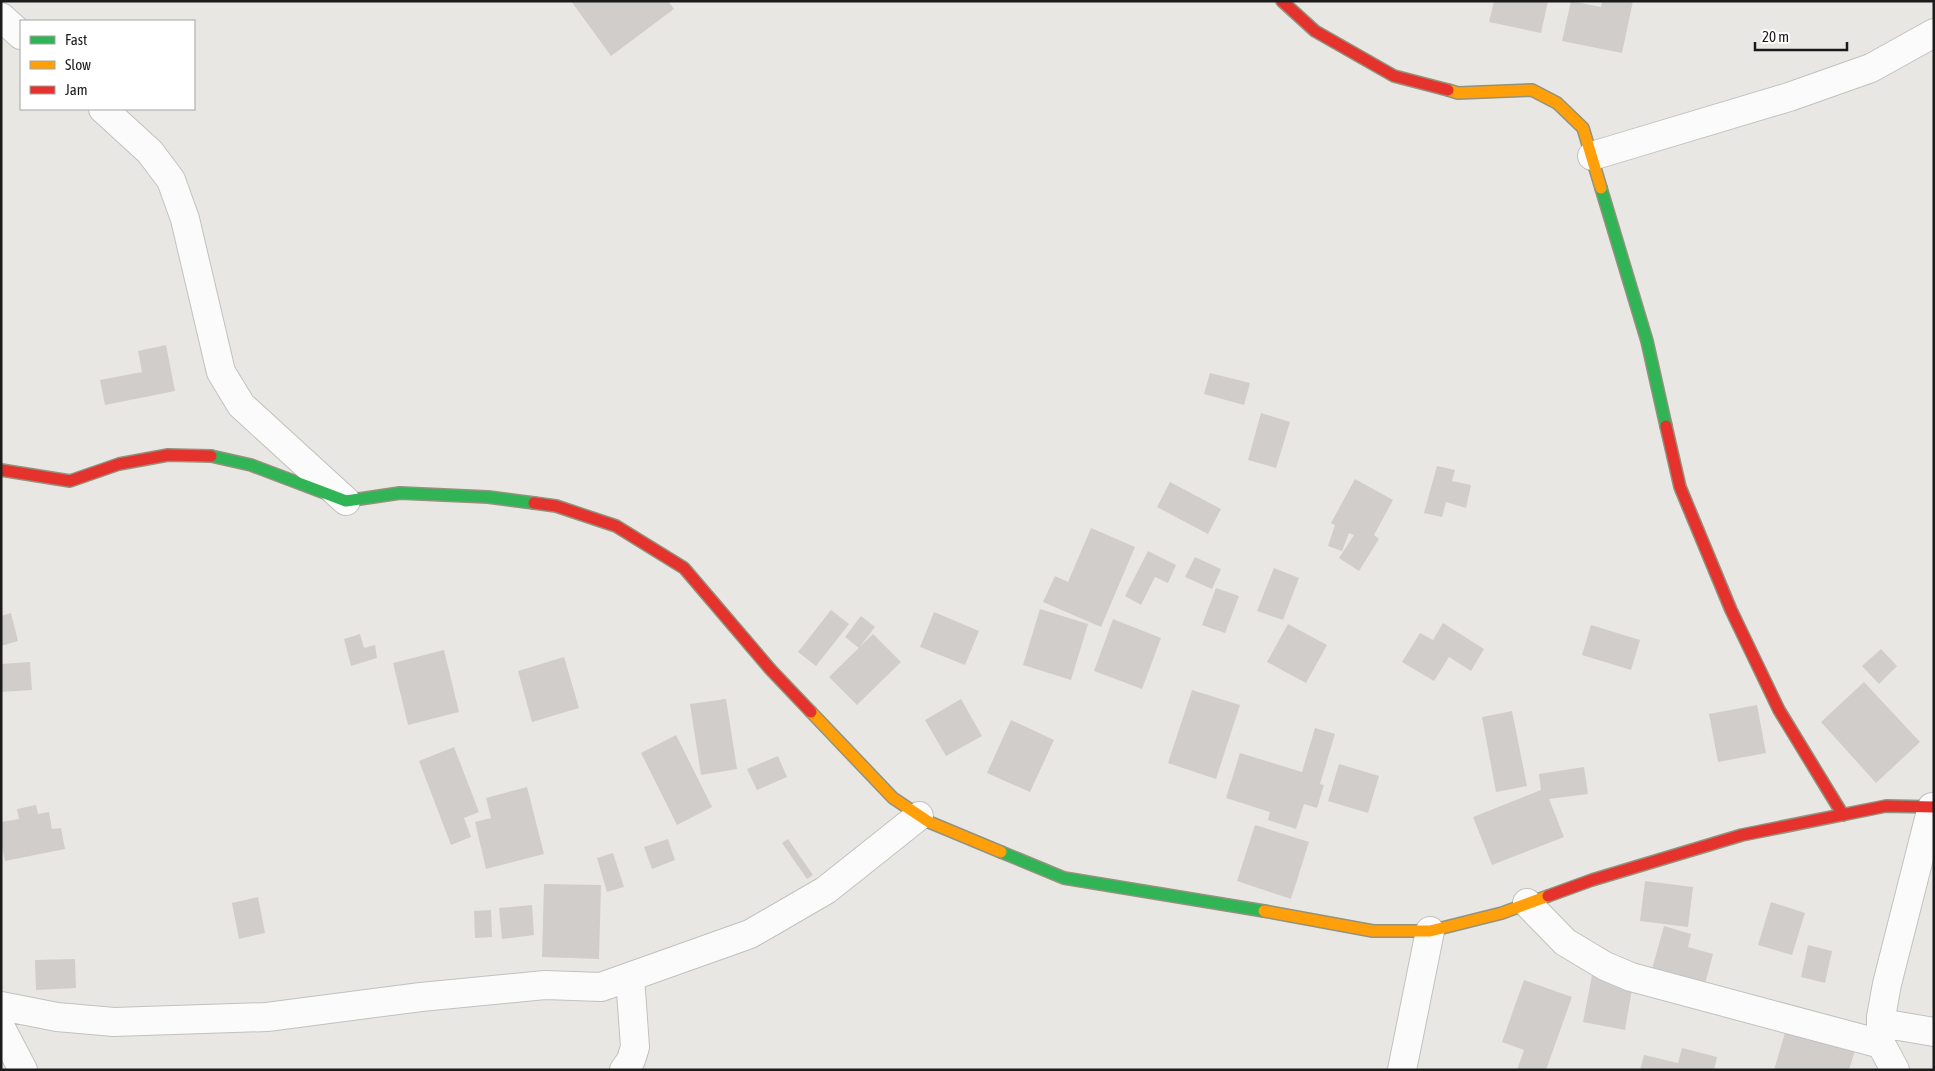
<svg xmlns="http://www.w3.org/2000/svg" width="1935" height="1071" font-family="'Asap Condensed',sans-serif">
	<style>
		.building { fill: #d0cdcb }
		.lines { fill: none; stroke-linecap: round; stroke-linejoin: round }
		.street-casing { stroke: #c2c1c0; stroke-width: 30 }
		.fast-casing { stroke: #92927d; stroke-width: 14 }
		.slow-casing { stroke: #92927d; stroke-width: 14 }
		.jam-casing { stroke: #92927d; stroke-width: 14 }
		.street { stroke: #fcfbfb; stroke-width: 28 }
		.fast { stroke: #30b455; stroke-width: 11 }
		.slow { stroke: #ff9f0a; stroke-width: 11 }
		.jam { stroke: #e5322d; stroke-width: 11 }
	</style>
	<rect width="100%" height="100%" fill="#e9e7e4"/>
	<path class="building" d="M571 1H668L674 9 611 56Z
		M1494 1H1548L1541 33 1489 22Z
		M1571 1 1601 7 1602 1H1633L1622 53 1562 41Z
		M166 345 175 391 105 405 100 380 142 372 138 351Z
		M1210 373 1250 383 1244 405 1204 394Z
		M1261 413 1290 422 1276 468 1248 460Z
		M1437 466 1455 470 1452 481 1471 485 1466 508 1446 502 1442 517 1424 513Z
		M1355 479 1393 500 1374 535 1379 539 1359 571 1339 558 1354 535 1349 533 1342 551 1328 546 1335 525 1331 523Z
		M1170 482 1221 509 1208 534 1157 507Z
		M1091 528 1135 547 1101 627 1043 602 1055 576 1068 582Z
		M1148 551 1176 565 1168 583 1155 577 1141 605 1125 596Z
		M1195 557 1221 569 1212 589 1185 577Z
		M1274 568 1299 578 1283 620 1257 611Z
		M1216 588 1239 596 1225 633 1202 625Z
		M1040 609 1088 624 1071 680 1023 665Z
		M831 610 849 624 816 666 798 652Z
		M934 612 979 631 965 665 920 647Z
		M11 613 18 641 1 646V616Z
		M861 616 875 627 859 648 845 637Z
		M1113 619 1161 638 1142 689 1094 671Z
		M1443 623 1484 649 1471 671 1449 657 1434 681 1402 662 1420 633 1433 640Z
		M1288 624 1327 645 1306 683 1267 662Z
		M1591 625 1640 640 1631 670 1582 655Z
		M360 634 364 648 375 645 377 658 351 666 344 639Z
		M873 634 901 662 857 705 829 677Z
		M1881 649 1897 666 1879 684 1862 666Z
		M444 650 459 712 408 725 393 663Z
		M564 657 579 708 532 722 518 671Z
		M30 662 32 690 1 692V664Z
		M1864 682 1920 742 1876 783 1821 722Z
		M1192 690 1240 705 1216 779 1168 763Z
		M726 699 737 769 701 775 690 704Z
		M961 699 982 736 946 756 925 720Z
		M1757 705 1766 753 1718 762 1709 714Z
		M1512 711 1527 786 1496 792 1482 717Z
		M1011 720 1054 740 1030 792 987 773Z
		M1315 728 1335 734 1320 784 1324 785 1317 808 1304 804 1296 829 1268 820 1270 812 1226 798 1240 753 1302 772Z
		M676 735 712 807 677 825 641 753Z
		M454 747 479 812 464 818 471 837 451 845 419 761Z
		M778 756 787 777 757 790 747 769Z
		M1339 764 1379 776 1368 813 1328 801Z
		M1584 767 1588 794 1549 799 1564 837 1492 865 1473 817 1541 790 1539 774Z
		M527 787 544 854 486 869 475 822 491 818 486 798Z
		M36 805 38 814 49 812 52 829 61 828 65 849 5 861 1 842V822L19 819 17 809Z
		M1255 825 1309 842 1291 899 1237 881Z
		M668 839 675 860 652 869 644 847Z
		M788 839 813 875 807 879 782 843Z
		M613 853 624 887 607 892 597 858Z
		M1645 881 1693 887 1688 927 1640 921Z
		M544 884 601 885 599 959 542 957Z
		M258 897 265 933 239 939 232 903Z
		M1771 902 1805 913 1792 955 1758 945Z
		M532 905 534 935 502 939 499 908Z
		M491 910 492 937 475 938 474 911Z
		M1664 926 1691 934 1688 947 1713 954 1705 984 1652 969Z
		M1808 945 1832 951 1825 983 1801 977Z
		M75 959 76 988 36 990 35 960Z
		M1592 975 1633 983 1625 1030 1583 1022Z
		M1524 980 1572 997 1546 1070H1517L1524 1050 1502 1042Z
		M1787 1026 1856 1047 1849 1070H1774Z
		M1682 1048 1717 1057 1714 1070H1640L1644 1055 1678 1063Z"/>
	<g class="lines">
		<g class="street-casing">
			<path id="street" d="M1 17 21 35
				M103 109 150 152 171 180 185 219 221 372 241 405 346 501
				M1592 156 1789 97 1871 68 1934 33
				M1527 903 1565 942 1605 966 1631 977 1881 1044
				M1 1006 57 1017 114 1022 267 1017 421 997 545 985 601 987 750 934 826 890 919 816
				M1881 1023 1934 1032
				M1 1028 23 1070
				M624 1070 631 1060 635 1047 630 977
				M1402 1070 1430 931
				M1895 1070 1881 1044V1017L1887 984 1932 807"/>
		</g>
		<g class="fast-casing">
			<path id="fast" d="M1601 188 1647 341 1666 426
				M211 456 251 465 346 501 400 493 488 497 534 503
				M1001 852 1064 878 1264 911"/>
		</g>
		<g class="slow-casing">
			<path id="slow" d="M1448 90 1458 93 1532 90 1557 103 1583 128 1601 188
				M811 712 893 798 929 822 1001 852
				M1264 911 1373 931H1430L1502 913 1548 896"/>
		</g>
		<g class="jam-casing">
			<path id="jam" d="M1282 1 1315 31 1394 76 1448 90
				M1666 426 1680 487 1731 610 1779 710 1843 815
				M1 470 70 481 119 464 168 455 211 456
				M534 503 556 506 616 526 684 568 771 670 811 712
				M1548 896 1592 880 1742 835 1886 806 1934 807"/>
		</g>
		<use href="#street" class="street"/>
		<use href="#fast" class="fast"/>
		<use href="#slow" class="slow"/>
		<use href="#jam" class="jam"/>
	</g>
	<rect width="1935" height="1071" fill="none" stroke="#1b1b1b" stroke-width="5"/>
	<rect x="20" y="20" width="175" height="90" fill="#ffffff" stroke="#a4a4a4"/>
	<rect x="30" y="36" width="25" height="8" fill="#30b455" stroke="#a4a4a4"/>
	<text x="65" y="45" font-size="15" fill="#1b1b1b">Fast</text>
	<rect x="30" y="61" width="25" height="8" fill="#ff9f0a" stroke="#a4a4a4"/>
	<text x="65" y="70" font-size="15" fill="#1b1b1b">Slow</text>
	<rect x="30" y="86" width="25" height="8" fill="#e5322d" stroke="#a4a4a4"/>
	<text x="65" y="95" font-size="15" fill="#1b1b1b">Jam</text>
	<path d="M1755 42v8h92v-8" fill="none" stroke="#1b1b1b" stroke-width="2.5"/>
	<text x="1762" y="42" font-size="15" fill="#1b1b1b" stroke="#ffffff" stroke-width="4" paint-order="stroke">20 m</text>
</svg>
